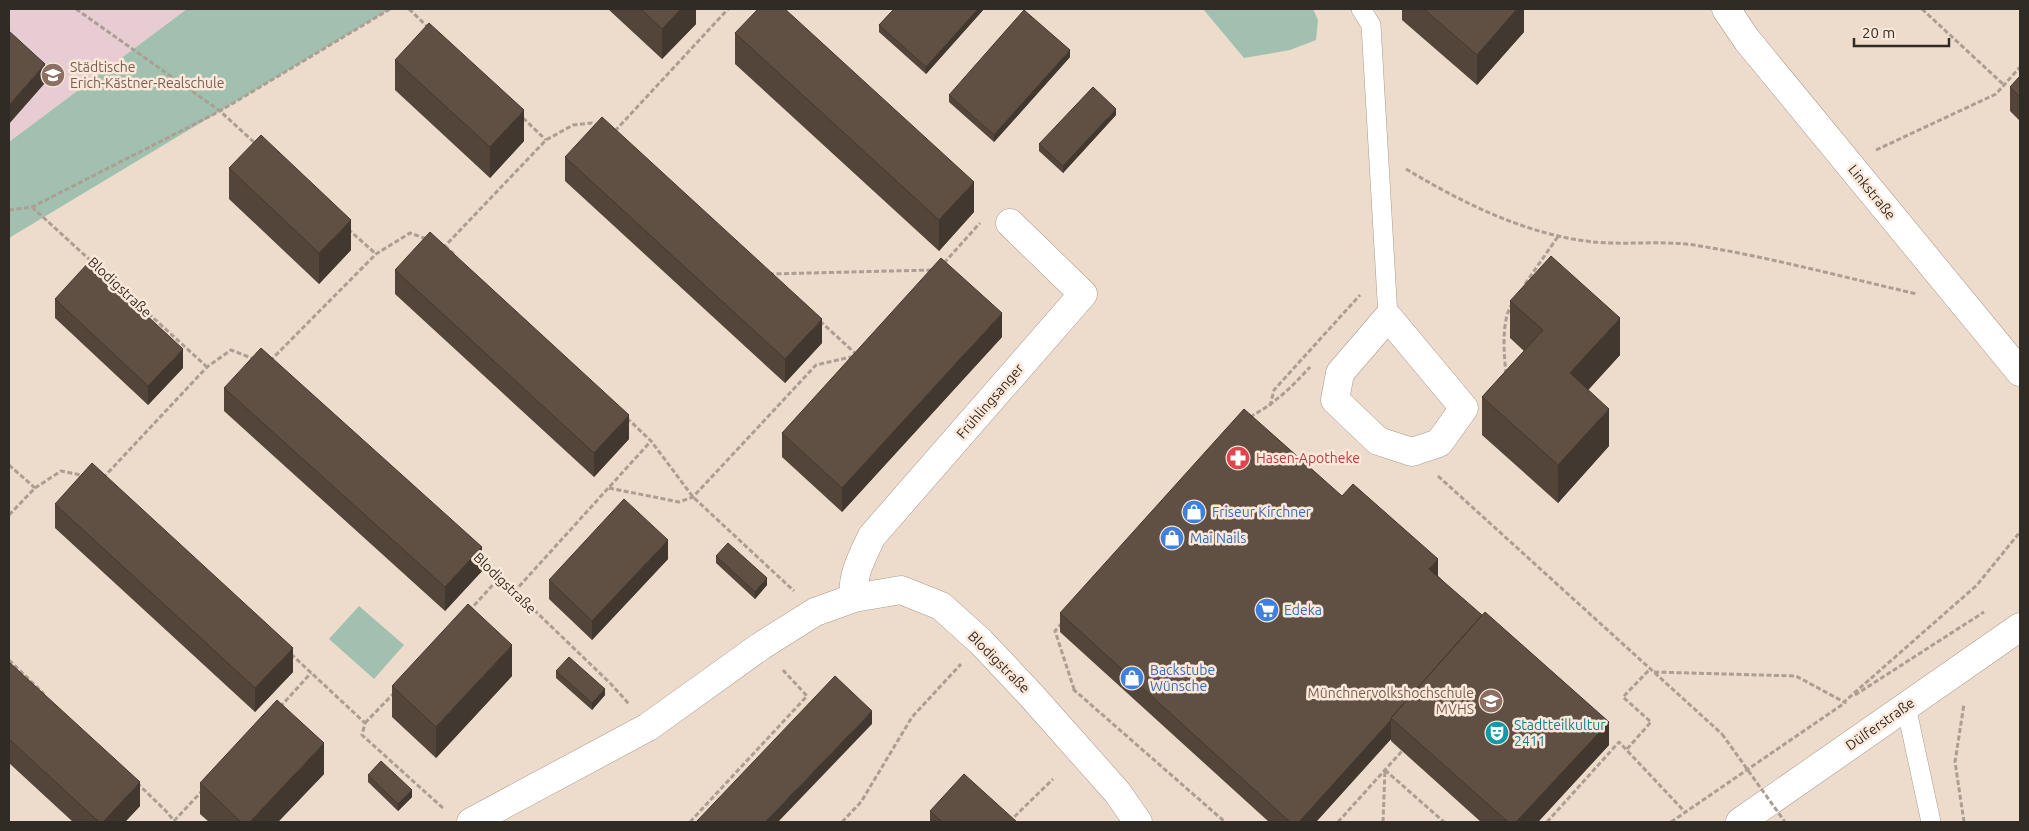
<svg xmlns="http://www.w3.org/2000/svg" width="2029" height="831" font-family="Ubuntu,sans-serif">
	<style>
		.education { fill: #e7cdd3 }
		.green { fill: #a1c0af }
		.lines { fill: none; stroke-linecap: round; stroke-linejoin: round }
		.lane-casing { stroke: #ac9b8d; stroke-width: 20 }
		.street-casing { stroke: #ac9b8d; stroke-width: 29 }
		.secondary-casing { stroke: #ac9b8d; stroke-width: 29 }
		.path { stroke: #ac9e92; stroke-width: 3; stroke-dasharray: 5 2.5; stroke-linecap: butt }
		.lane { stroke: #fff; stroke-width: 19 }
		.street { stroke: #fff; stroke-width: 28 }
		.secondary { stroke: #fff; stroke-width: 28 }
		.path-bridge { stroke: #ac9e92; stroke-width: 3; stroke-dasharray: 5 2.5; stroke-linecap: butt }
		.wall { fill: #53453a }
		.shaded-wall { fill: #43382f }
		.building { fill: #605043; stroke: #43382f }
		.labels { text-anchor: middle; stroke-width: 5; stroke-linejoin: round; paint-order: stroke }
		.education-label { font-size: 14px; fill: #785e54; stroke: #fbe8d9; text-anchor: start }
		.street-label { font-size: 14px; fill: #312b25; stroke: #fbe8d9 }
		.health-label { font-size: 14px; fill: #be3a42; stroke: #fbe8d9; text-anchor: start }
		.shop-label { font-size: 14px; fill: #366cbe; stroke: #fbe8d9; text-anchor: start }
		.culture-label { font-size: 14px; fill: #0d838f; stroke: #fbe8d9; text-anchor: start }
	</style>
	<rect width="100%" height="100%" fill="#eddbcc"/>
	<path class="education" d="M9 9H187L9 142Z"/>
	<path class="green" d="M187 9H390L9 238V142Z
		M1203 9H1313L1318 20 1316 40 1290 50 1244 58Z
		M359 606 404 645 374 679 329 639Z"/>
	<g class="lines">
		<g class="lane-casing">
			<path id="lane" d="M1361 9 1371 25 1388 317
				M1906 706 1931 822"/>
		</g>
		<g class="street-casing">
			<path id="street" d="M1726 9 1747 40 2020 372
				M1388 317 1464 408 1439 443 1412 452 1378 441 1335 400 1340 373Z
				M854 598C851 576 863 555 872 536L1083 294 1010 223
				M471 822 648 727 761 646 815 612 854 598 901 590 941 606 981 642 1030 694 1117 792 1138 822"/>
		</g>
		<g class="secondary-casing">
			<path id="secondary" d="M1740 822 2020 627"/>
		</g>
		<path class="path" d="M76 9 220 111 257 145
			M409 9 430 29
			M1922 9 2004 85
			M523 118 546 140
			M615 131 728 9
			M1876 150 1996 94 2020 67
			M1406 169C1461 202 1521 232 1585 241 1621 246 1658 240 1694 245 1769 257 1843 277 1917 294
			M32 207 207 367
			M9 210 32 207 220 111 390 9
			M348 229 376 254
			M442 245 445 246 546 140 573 125 592 123 598 126
			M445 246 454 254
			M944 263 980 223
			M769 274 932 270
			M1525 284 1559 235
			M820 321 857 355
			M270 361 376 254 410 233 427 239
			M1506 374C1504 355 1501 320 1512 304
			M1270 406 1274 390 1360 295
			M1250 417C1275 403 1290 389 1310 367
			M627 418 651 441 693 497 794 591
			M9 465 35 488
			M1438 476 1722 734
			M103 478 207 367 231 350 254 359
			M609 488 679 502 693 497 816 365 855 356
			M9 515 35 488 61 471 86 476
			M480 558 610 683 629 704
			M514 592 651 441
			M469 611 500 577
			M1062 623 1055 631 1074 689
			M291 654 365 723 362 735 444 809
			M9 660 44 694
			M1654 672 1796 676 1844 702 1977 585 2020 532
			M1073 689 1225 822
			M1855 695 1984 612
			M280 707 311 673
			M365 723 394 693
			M1627 749 1651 722 1623 697 1650 669
			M1385 770 1444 822
			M137 783 166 811 175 822
			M174 821 203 790
			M690 822 807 696 782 669
			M842 822 861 802 912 717 961 664
			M1009 822 1053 779
			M1338 822 1402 751
			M1383 822 1385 770
			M1547 822 1619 742 1685 812
			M1671 822 1846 702
			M1964 822 1955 762 1964 704"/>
		<use href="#lane" class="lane"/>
		<use href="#street" class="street"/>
		<use href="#secondary" class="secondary"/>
		<path class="path-bridge" d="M1722 734 1785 822"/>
	</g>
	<path class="wall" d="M608 9H696V24L662 59Z
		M894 9H984L926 74 879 32V25Z
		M1402 9H1524V32L1477 85 1402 20Z
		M735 33 974 212 939 251 735 64Z
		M1070 57 994 142 949 102V95Z
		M395 60 524 141 490 178 395 90Z
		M2020 76V121L2010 111V87Z
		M1116 115 1063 173 1039 151V144Z
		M565 157 822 343 785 383 565 181Z
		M229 168 351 250 319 284 229 199Z
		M395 270 629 439 594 477 395 294Z
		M55 299 183 368 148 405 55 318Z
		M1510 301 1620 355 1588 390 1609 446 1558 503 1482 435V397L1524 351 1510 338Z
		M1002 337 842 512 782 457V433Z
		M224 388 482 571 445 611 224 411Z
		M1342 496 1438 576 1609 745 1538 822H1481L1391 741V739L1316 822H1269L1060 632V613Z
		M55 504 293 672 255 712 55 528Z
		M716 556 767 585 755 599 716 563Z
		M668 559 592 640 549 599V580Z
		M9 662 140 806 125 822H73L9 763Z
		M556 671 605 695 592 710 556 678Z
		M512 676 436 758 392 717V686Z
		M324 774 278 822H209L200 814V783Z
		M368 775 412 797 398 811 368 782Z
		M930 811 1017 822H930Z"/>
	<path class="shaded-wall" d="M681 9H696V24L662 59V29Z
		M978 9H984L926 74V67Z
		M1517 9H1524V32L1477 85V55Z
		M1070 50V57L994 142V135Z
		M45 64V83L9 124V105Z
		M1116 109V115L1063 173V166Z
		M524 110V141L490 178V147Z
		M974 182V212L939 251V220Z
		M351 220V250L319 284V253Z
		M1002 313V337L842 512V488Z
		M1620 318V355L1570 410V373Z
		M822 319V343L785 383V359Z
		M183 349V368L148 405V386Z
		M1609 409V446L1558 503V465Z
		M629 415V439L594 477V453Z
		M668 540V559L592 640V621Z
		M482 547V571L445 611V587Z
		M1438 559V578L1429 569Z
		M767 578V585L755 599V592Z
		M512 645V676L436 758V727Z
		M293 648V672L255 712V688Z
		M605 689V695L592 710V703Z
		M872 711V724L778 822H765Z
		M1391 720V739L1316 822H1299Z
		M1609 722V745L1538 822H1516Z
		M324 743V774L278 822H250Z
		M140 782V806L125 822H103Z
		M412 790V797L398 811V804Z"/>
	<path class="building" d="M641 9H681L662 29Z
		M758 9H785L974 182 939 220 735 33Z
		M894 9H978L926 67 879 25Z
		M1424 9H1517L1477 55Z
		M1024 10 1070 50 994 135 949 95Z
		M429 23 524 110 490 147 395 60Z
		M9 31 45 64 9 105Z
		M2020 76V97L2010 87Z
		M1093 87 1116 109 1063 166 1039 144Z
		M602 117 822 319 785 359 565 157Z
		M261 135 351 220 319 253 229 168Z
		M430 232 629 415 594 453 395 270Z
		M1551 256 1620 318 1570 373 1609 409 1558 465 1482 397 1543 330 1510 301Z
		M941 258 1002 313 842 488 782 433Z
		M89 262 183 349 148 386 55 299Z
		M261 348 482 547 445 587 224 388Z
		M1244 409 1342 496 1353 484 1438 559 1429 569 1482 615 1391 718V720L1299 822H1290L1060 613Z
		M92 463 293 648 255 688 55 504Z
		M624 499 668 540 592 621 549 580Z
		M728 543 767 578 755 592 716 556Z
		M468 604 512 645 436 727 392 686Z
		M1485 612 1609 722 1516 822H1508L1391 718Z
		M569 657 605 689 592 703 556 671Z
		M9 662 140 782 103 822H99L9 739Z
		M835 676 872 711 765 822H696Z
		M277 700 324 743 250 822H241L200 783Z
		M381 761 412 790 398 804 368 775Z
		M964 774 1017 822H942L930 811Z"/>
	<defs>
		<g id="school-disc" transform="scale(1.25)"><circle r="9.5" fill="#8d6e63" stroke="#fbe8d9"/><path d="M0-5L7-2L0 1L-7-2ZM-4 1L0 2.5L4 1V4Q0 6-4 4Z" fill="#fff"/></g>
		<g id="pharmacy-disc" transform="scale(1.25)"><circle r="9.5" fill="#e0444e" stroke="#fbe8d9"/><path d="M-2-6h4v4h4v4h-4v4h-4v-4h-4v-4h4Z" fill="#fff"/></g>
		<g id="shop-disc" transform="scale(1.25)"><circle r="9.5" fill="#3f7fe0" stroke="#fbe8d9"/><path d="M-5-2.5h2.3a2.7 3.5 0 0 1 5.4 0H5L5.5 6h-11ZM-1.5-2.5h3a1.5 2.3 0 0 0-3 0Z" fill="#fff"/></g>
		<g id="supermarket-disc" transform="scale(1.25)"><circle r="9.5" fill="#3f7fe0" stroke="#fbe8d9"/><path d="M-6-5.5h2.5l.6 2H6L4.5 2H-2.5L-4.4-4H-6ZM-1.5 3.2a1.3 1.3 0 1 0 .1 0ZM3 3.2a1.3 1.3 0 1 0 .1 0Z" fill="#fff"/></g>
		<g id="theatre-disc" transform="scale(1.25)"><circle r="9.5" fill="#0f9aa8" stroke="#fbe8d9"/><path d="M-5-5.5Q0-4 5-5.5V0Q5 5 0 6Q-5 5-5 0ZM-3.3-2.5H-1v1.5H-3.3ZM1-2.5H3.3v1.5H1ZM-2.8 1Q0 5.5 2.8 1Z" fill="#fff"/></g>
	</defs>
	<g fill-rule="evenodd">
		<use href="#school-disc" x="53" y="75"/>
		<use href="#pharmacy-disc" x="1238" y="458"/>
		<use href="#shop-disc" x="1194" y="512"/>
		<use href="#shop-disc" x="1172" y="538"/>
		<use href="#supermarket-disc" x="1267" y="610"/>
		<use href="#shop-disc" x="1132" y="678"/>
		<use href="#school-disc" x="1491" y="701"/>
		<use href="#theatre-disc" x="1497" y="733"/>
	</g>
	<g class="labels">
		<g class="education-label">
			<text x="70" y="72">Städtische<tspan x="70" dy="16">Erich-Kästner-Realschule</tspan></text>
			<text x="1474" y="698" text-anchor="end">Münchnervolkshochschule<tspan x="1474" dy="16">MVHS</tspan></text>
		</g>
		<g class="street-label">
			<text transform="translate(1872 192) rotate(51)" y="5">Linkstraße</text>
			<text transform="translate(120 287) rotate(43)" y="5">Blodigstraße</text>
			<text transform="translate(990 401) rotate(-49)" y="5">Frühlingsanger</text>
			<text transform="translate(505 583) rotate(44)" y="5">Blodigstraße</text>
			<text transform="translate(999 662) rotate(45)" y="5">Blodigstraße</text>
			<text transform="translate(1880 724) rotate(-35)" y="5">Dülferstraße</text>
		</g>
		<g class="health-label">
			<text x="1256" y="463">Hasen-Apotheke</text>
		</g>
		<g class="shop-label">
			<text x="1212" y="517">Friseur Kirchner</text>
			<text x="1190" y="543">Mai Nails</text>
			<text x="1284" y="615">Edeka</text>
			<text x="1150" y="675">Backstube<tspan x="1150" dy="16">Wünsche</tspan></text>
		</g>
		<g class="culture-label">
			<text x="1514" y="730">Stadtteilkultur<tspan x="1514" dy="16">2411</tspan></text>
		</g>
	</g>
	<rect width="2029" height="831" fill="none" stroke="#312b25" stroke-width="20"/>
	<path d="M1854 38v8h95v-8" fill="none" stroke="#312b25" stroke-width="2.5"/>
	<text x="1862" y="38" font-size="15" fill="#312b25" stroke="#fbe8d9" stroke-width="4" paint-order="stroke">20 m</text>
</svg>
